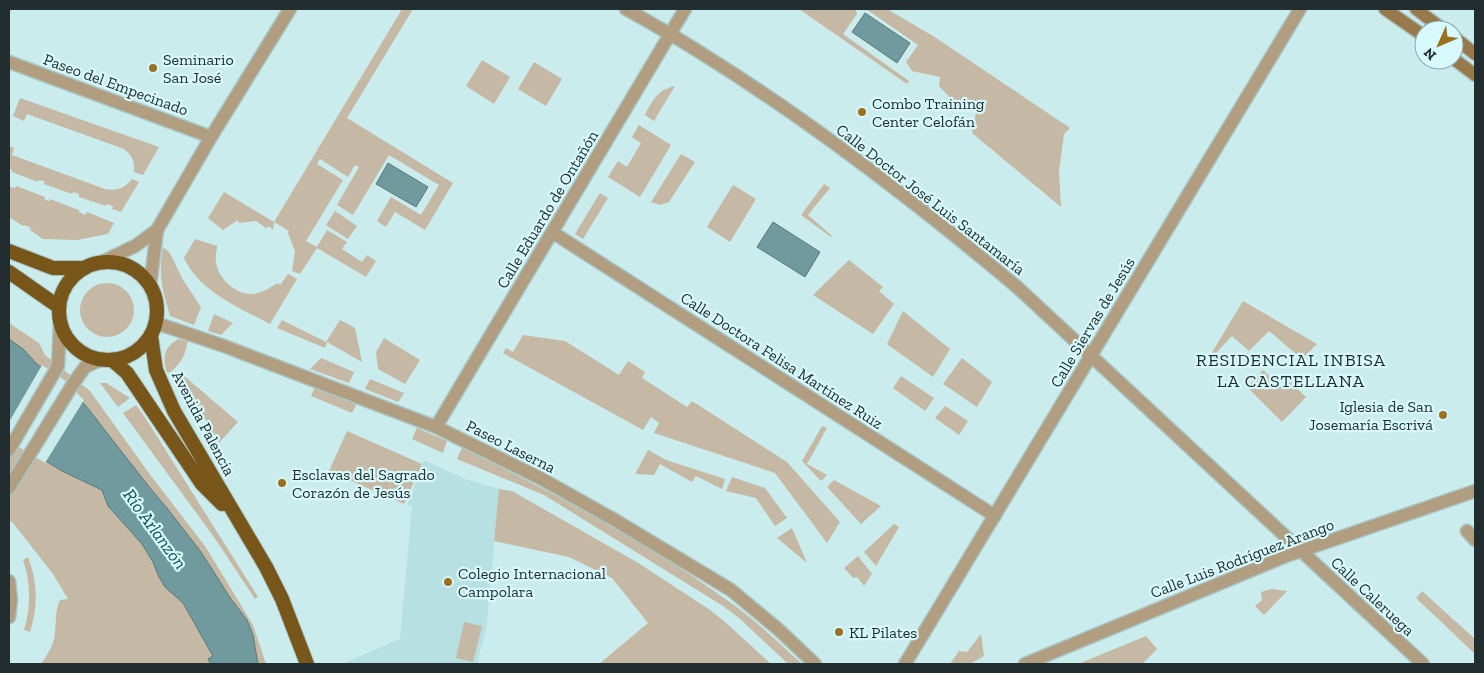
<svg xmlns="http://www.w3.org/2000/svg" width="1484" height="673" font-family="'Zilla Slab',serif">
	<style>
		.built { fill: #b7e0e2 }
		.green { fill: #c5b8a4 }
		.water { fill: #709a9d; stroke: #58797c }
		.pier { fill: #cbeced }
		.lines { fill: none; stroke-linecap: round; stroke-linejoin: round }
		.minor-casing { stroke: #a9c6c7; stroke-width: 15 }
		.secondary-casing { stroke: #a9c6c7; stroke-width: 15 }
		.trunk-casing { stroke: #a9c6c7; stroke-width: 16 }
		.minor { stroke: #b19d7f; stroke-width: 12 }
		.secondary { stroke: #97794c; stroke-width: 12 }
		.trunk { stroke: #785619; stroke-width: 14 }
		.poi-dot { fill: #9c701f; stroke: #d8f9fb; stroke-width: 2 }
		.labels { text-anchor: middle; stroke-width: 4.5; stroke-linejoin: round; paint-order: stroke }
		.poi-label { font-size: 16px; fill: #212d2e; stroke: #d8f9fb; text-anchor: start }
		.street-label { font-size: 16px; fill: #212d2e; stroke: #d8f9fb }
		.neighbourhood-label { font-size: 18px; letter-spacing: 1px; fill: #212d2e; stroke: #d8f9fb }
		.water-label { font-size: 18px; font-style: italic; fill: #0d4e51; stroke: #d8f9fb }
	</style>
	<rect width="100%" height="100%" fill="#cbeced"/>
	<path class="built" d="M424 460 465 479 499 489 487 624 477 664H342L400 639 412 506H407Z"/>
	<path class="green" d="M402 9H413L347 118 453 183 425 230 395 212 386 227 377 221 391 197 421 215 439 185 389 155 353 215 337 205 359 167 355 165 348 177 320 159 317 164 343 180 306 241 317 247 327 230 347 242 342 249 362 262 367 255 376 261 366 277 317 248 300 274 292 271 295 251 288 233 289 231 274 222 273 230 269 226 266 228 256 221 239 223 238 220 223 230 208 218 224 192 274 222Z
		M799 9H861L856 10 857 14 843 34 909 81 907 84Z
		M866 9H887L933 36 1070 128 1064 134 1059 171 1061 207 972 133 978 103 962 110 939 86 940 77 912 71 906 62 918 45Z
		M482 60 510 77 494 104 466 86Z
		M534 62 562 79 546 106 518 89Z
		M675 86 654 121 645 115C653 100 657 90 675 86Z
		M20 98 159 147 143 175 134 172C135 162 132 155 124 149L27 114 24 121 13 116Z
		M639 125 671 145 640 197 608 177 618 161 627 167 641 143 632 137Z
		M9 146 14 148 12 155 105 189C117 191 125 188 132 179L139 182 121 212 112 209 113 206 107 204 106 206 79 197V194L73 192 72 194 44 184V181L39 180 38 182 12 172V170L9 168Z
		M681 154 695 162 669 202 660 205 651 202Z
		M9 184 10 187 15 188 16 186 45 197 44 199 49 201 50 199 79 210V212L85 215 87 212 114 223 108 234 77 240 43 239 30 230 31 228 25 225 23 226 9 217Z
		M824 184 830 188 808 215 832 236 831 237 801 215Z
		M733 185 756 199 730 242 707 227Z
		M600 193 608 198 583 239 575 234Z
		M335 211 357 226 348 239 326 225Z
		M195 239 217 246C217 251 215 257 216 262 218 278 233 292 249 294 260 295 269 288 278 283L280 285 288 274 297 279 270 324C238 307 200 292 184 258Z
		M163 247 170 253 183 280 201 307 194 325 170 316C162 287 158 278 163 247Z
		M849 260 883 287 879 291 894 304 873 334 813 295Z
		M80 310a27 27 0 1 1 54 0a27 27 0 1 1-54 0Z
		M1243 301 1317 344 1302 359 1269 331 1249 351 1232 336 1213 356 1211 354Z
		M903 311 950 349 933 377 887 344Z
		M214 314 233 323 221 335 208 331Z
		M282 320 326 342 340 320 355 328 362 362 327 342 325 348 277 328Z
		M9 323 39 343 45 355 90 391 151 476 205 546 253 625 266 664H41C46 657 52 648 54 639 57 626 54 612 60 600L68 599 53 574 13 523 9 520Z
		M523 335 565 341 619 375 628 361 645 372 642 378 687 407 692 401 787 462 840 522 827 543 775 473 654 433 659 423 651 417 643 430 503 353 506 348 513 352Z
		M384 338 420 360 405 384 378 369 376 352Z
		M178 339 188 341C184 358 182 361 170 373L167 372C162 356 164 348 178 339Z
		M321 358 354 372 349 383 310 369Z
		M962 358 992 382 977 407 943 384Z
		M1263 370 1283 389 1290 382 1306 397 1282 422 1247 387Z
		M183 375 238 422 219 443 181 378Z
		M901 376 934 398 925 411 893 388Z
		M370 379 404 393 398 402 365 389Z
		M100 383H106L130 398 118 407Z
		M315 387 357 403 352 413 311 396Z
		M136 405 146 419 258 597 255 599 214 537 123 413Z
		M945 406 968 421 959 435 935 418Z
		M822 426 827 428 807 464 827 475 821 481 802 461Z
		M417 428 447 441 443 453 412 439Z
		M347 431 422 464 404 504 329 471Z
		M462 448C552 492 642 539 724 598 752 617 777 641 802 664H788L739 618 723 606 544 495 457 459Z
		M648 450 666 460 725 479 722 489 696 476 692 482 660 464 654 475 635 474Z
		M732 477 765 488 787 518 775 526 756 498 726 491Z
		M834 480 881 506 861 524 827 487Z
		M499 489 512 491 640 564 710 610 725 622 771 664H599L648 623 612 578 569 557 494 541Z
		M894 524 899 527 876 566 864 552Z
		M792 528 807 563 777 538Z
		M858 556 872 574 864 586 857 577 853 578 844 568Z
		M28 557C38 582 38 607 30 632L24 630C31 607 31 582 23 560Z
		M1271 589 1287 591 1264 615 1255 606 1262 600 1261 592Z
		M1422 591 1475 639V654L1416 598Z
		M464 622 482 626 473 662 456 658Z
		M981 634 984 656 970 664H950L959 651 967 652Z
		M1146 636 1157 649 1142 664H1078Z"/>
	<path class="water" d="M865 13 910 43 897 63 852 32Z
		M388 163 428 187 416 207 376 184Z
		M773 222 820 252 805 277 757 247Z
		M9 339 23 349 37 364 62 382 86 406 150 488 167 508 201 552 231 599 247 620 253 635 258 664H211L208 659 213 656 183 603 165 587 158 575 153 562 142 544 108 506 102 490 62 471 9 438Z"/>
	<path class="pier" d="M42 365 64 380 84 400 45 463 9 441V422Z"/>
	<g class="lines">
		<g class="minor-casing">
			<path id="minor" d="M626 9C651 23 676 37 701 53 812 122 917 203 1017 287L1423 664
				M9 62 211 137
				M552 232 995 516
				M102 262 135 246 157 230 211 137 290 9
				M150 286 157 230
				M156 323 224 346 436 427 540 478 613 519 731 590 779 630 815 664
				M436 427 685 9
				M9 450 58 366 60 322
				M9 488 73 384 85 367 100 360
				M1467 531 1475 540
				M9 581 11 600 9 617
				M905 664 1300 9
				M1025 664 1286 556 1475 491"/>
		</g>
		<g class="secondary-casing">
			<path id="secondary" d="M1385 9 1424 36
				M1416 9 1444 30
				M1454 37 1475 54
				M1454 59 1475 75"/>
		</g>
		<g class="trunk-casing">
			<path id="trunk" d="M9 251 53 268H85
				M59 311a49 49 0 1 1 98 0a49 49 0 1 1-98 0Z
				M9 272 59 307
				M151 336 156 370 174 411 266 567 282 599 307 664
				M112 360 127 373 202 484 222 504"/>
		</g>
		<use href="#minor" class="minor"/>
		<use href="#secondary" class="secondary"/>
		<use href="#trunk" class="trunk"/>
	</g>
	<g class="poi-dot">
		<circle cx="153" cy="68" r="5"/>
		<circle cx="862" cy="112" r="5"/>
		<circle cx="1443" cy="415" r="5"/>
		<circle cx="282" cy="483" r="5"/>
		<circle cx="448" cy="582" r="5"/>
		<circle cx="839" cy="632" r="5"/>
	</g>
	<g class="labels">
		<g class="poi-label">
			<text x="163" y="65">Seminario<tspan x="163" dy="18">San José</tspan></text>
			<text x="872" y="109">Combo Training<tspan x="872" dy="18">Center Celofán</tspan></text>
			<text x="1433" y="412" text-anchor="end">Iglesia de San<tspan x="1433" dy="18">Josemaría Escrivá</tspan></text>
			<text x="292" y="480">Esclavas del Sagrado<tspan x="292" dy="18">Corazón de Jesús</tspan></text>
			<text x="458" y="579">Colegio Internacional<tspan x="458" dy="18">Campolara</tspan></text>
			<text x="849" y="638">KL Pilates</text>
		</g>
		<g class="street-label">
			<text transform="translate(116 84) rotate(20)" y="6">Paseo del Empecinado</text>
			<text transform="translate(931 199) rotate(38)" y="6">Calle Doctor José Luis Santamaría</text>
			<text transform="translate(547 209) rotate(-59)" y="6">Calle Eduardo de Ontañón</text>
			<text transform="translate(1092 322) rotate(-59)" y="6">Calle Siervas de Jesús</text>
			<text transform="translate(782 360) rotate(33)" y="6">Calle Doctora Felisa Martínez Ruiz</text>
			<text transform="translate(204 423) rotate(62)" y="6">Avenida Palencia</text>
			<text transform="translate(511 446) rotate(27)" y="6">Paseo Laserna</text>
			<text transform="translate(1242 558) rotate(-21)" y="6">Calle Luis Rodríguez Arango</text>
			<text transform="translate(1373 596) rotate(43)" y="6">Calle Caleruega</text>
		</g>
		<g class="neighbourhood-label">
			<text x="1291" y="366">RESIDENCIAL INBISA<tspan x="1291" dy="21">LA CASTELLANA</tspan></text>
		</g>
		<g class="water-label">
			<text transform="translate(155 529) rotate(54)" y="6">Río Arlanzón</text>
		</g>
	</g>
	<rect width="1484" height="673" fill="none" stroke="#212d2e" stroke-width="20"/>
	<g transform="translate(1439 45) rotate(225)"><circle r="24" fill="#d8f9fb" stroke="#8fa7a9"/>
	<path d="M0-4L9 19L0 12L-9 19Z" fill="#9c701f"/>
	<text y="-8" font-size="14" font-weight="bold" text-anchor="middle" fill="#212d2e">N</text>
	</g>
</svg>
